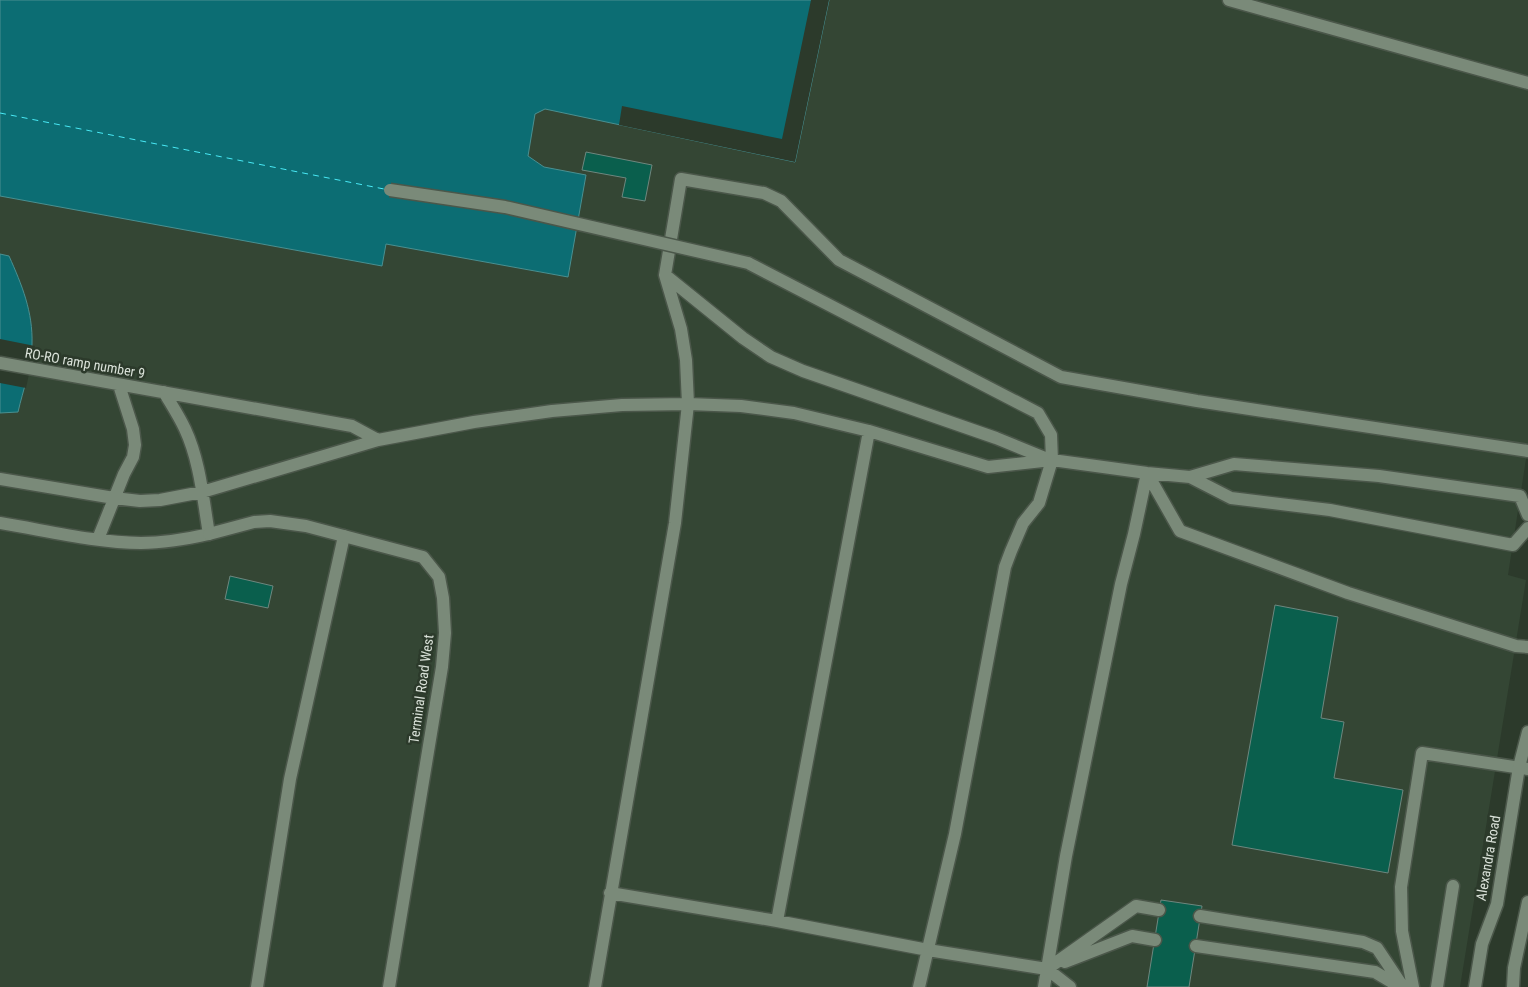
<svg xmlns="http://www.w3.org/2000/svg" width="1528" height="987" font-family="'Roboto Condensed',sans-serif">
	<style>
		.built { fill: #344634 }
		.water { fill: #0c6d73; stroke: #4a9091 }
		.pier { fill: #2c3a2b }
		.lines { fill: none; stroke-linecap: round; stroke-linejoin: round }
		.ferry { stroke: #49eaf6; stroke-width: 1; stroke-dasharray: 6 5; stroke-linecap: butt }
		.building { fill: #0a5f4d; stroke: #6e877f }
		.lane-casing { stroke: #4b574a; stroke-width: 15 }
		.street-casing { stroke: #4b574a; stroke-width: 15 }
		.lane { stroke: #7a8a79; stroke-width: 12 }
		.street { stroke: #7a8a79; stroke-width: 12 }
		.lane-bridge-casing { stroke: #4b574a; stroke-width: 15; stroke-linecap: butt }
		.lane-bridge { stroke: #7a8a79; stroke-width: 12 }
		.labels { text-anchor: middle; stroke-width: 5; stroke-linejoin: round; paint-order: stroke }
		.street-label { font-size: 14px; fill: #d9e1d8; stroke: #2c3a2b }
	</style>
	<rect width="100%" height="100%" fill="#2c3a2b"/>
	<path class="built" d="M829 0H1528V446L1508 575 1526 580 1460 987H0V413L18 411 9 256 0 254V196L381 266 386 244 567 277 544 167 528 156 535 114 544 108 795 162Z"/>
	<path class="water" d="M0 0H829L795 162 545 109 535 114 528 156 544 167 586 175 568 277 386 244 382 266 0 196Z
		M0 254 9 256C22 285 33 312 32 344 32 366 23 390 18 412L0 413Z"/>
	<path class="pier" d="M811 0H829L795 162 619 125 622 106 782 139Z
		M0 339 35 346 26 388 0 383Z"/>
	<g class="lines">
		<path class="ferry" d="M0 113 384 189"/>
	</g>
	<path class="building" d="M586 152 652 165 645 201 622 197 626 178 582 170Z
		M230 576 273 586 268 608 225 599Z
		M1275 605 1338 617 1321 718 1344 722 1334 778 1403 790 1388 873 1232 845Z
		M1161 900 1202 906 1189 987H1147Z"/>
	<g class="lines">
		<g class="lane-casing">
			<path id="lane" d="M1229 0 1528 83
				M748 263 1038 413 1051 435 1052 460 1039 503 1023 523 1011 551 1005 567 955 834 919 987
				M665 275 743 338 771 357 803 371 996 438 1050 460
				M0 363 352 426 378 440
				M1147 473 1180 531 1348 593 1516 646 1528 647
				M1190 477 1231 498 1330 510 1513 545 1528 528
				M0 479 114 498 140 501 160 500 202 492 378 440 474 422 552 411 622 405 688 404 741 406 794 413 869 431 988 467 1052 460 1147 473 1190 477 1234 464 1379 476 1520 496 1528 515
				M0 523C44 530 96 543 141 543 163 543 187 539 209 534 203 499 200 461 185 429 179 416 171 404 164 392
				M98 539 124 474 133 457 135 445 133 429 119 385
				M610 893 777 921 928 950 1047 969 1070 987
				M1200 916 1363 942 1377 948 1403 987
				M777 921 869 431
				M1196 946 1375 972 1400 987
				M1065 962 1132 936 1155 940
				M1047 969 1136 906 1159 910
				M257 987 290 779 344 536
				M595 987 675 523 688 404 686 360 681 329 665 275 681 179 764 193 781 201 839 260 1061 377 1197 401 1528 451
				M1044 987 1066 856 1121 584 1134 534 1147 473
				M1413 987 1402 931 1401 887 1422 753 1528 769
				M1437 987 1453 886"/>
		</g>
		<g class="street-casing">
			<path id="street" d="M209 534 254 522 270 521 306 526 423 557 439 577 443 598 445 633 442 667 389 987
				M1475 987 1482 944 1497 904 1519 767 1528 732
				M1513 987 1514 968 1528 902"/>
		</g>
		<use href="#lane" class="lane"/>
		<use href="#street" class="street"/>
		<g class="lane-bridge-casing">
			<path id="lane-bridge" d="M390 190 505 207 748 263"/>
		</g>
		<use href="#lane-bridge" class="lane-bridge"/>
	</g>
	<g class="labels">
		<g class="street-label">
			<text transform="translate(85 363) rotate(10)" y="5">RO-RO ramp number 9</text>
			<text transform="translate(421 689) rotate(-82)" y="5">Terminal Road West</text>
			<text transform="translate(1488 858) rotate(-80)" y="5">Alexandra Road</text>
		</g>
	</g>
</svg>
